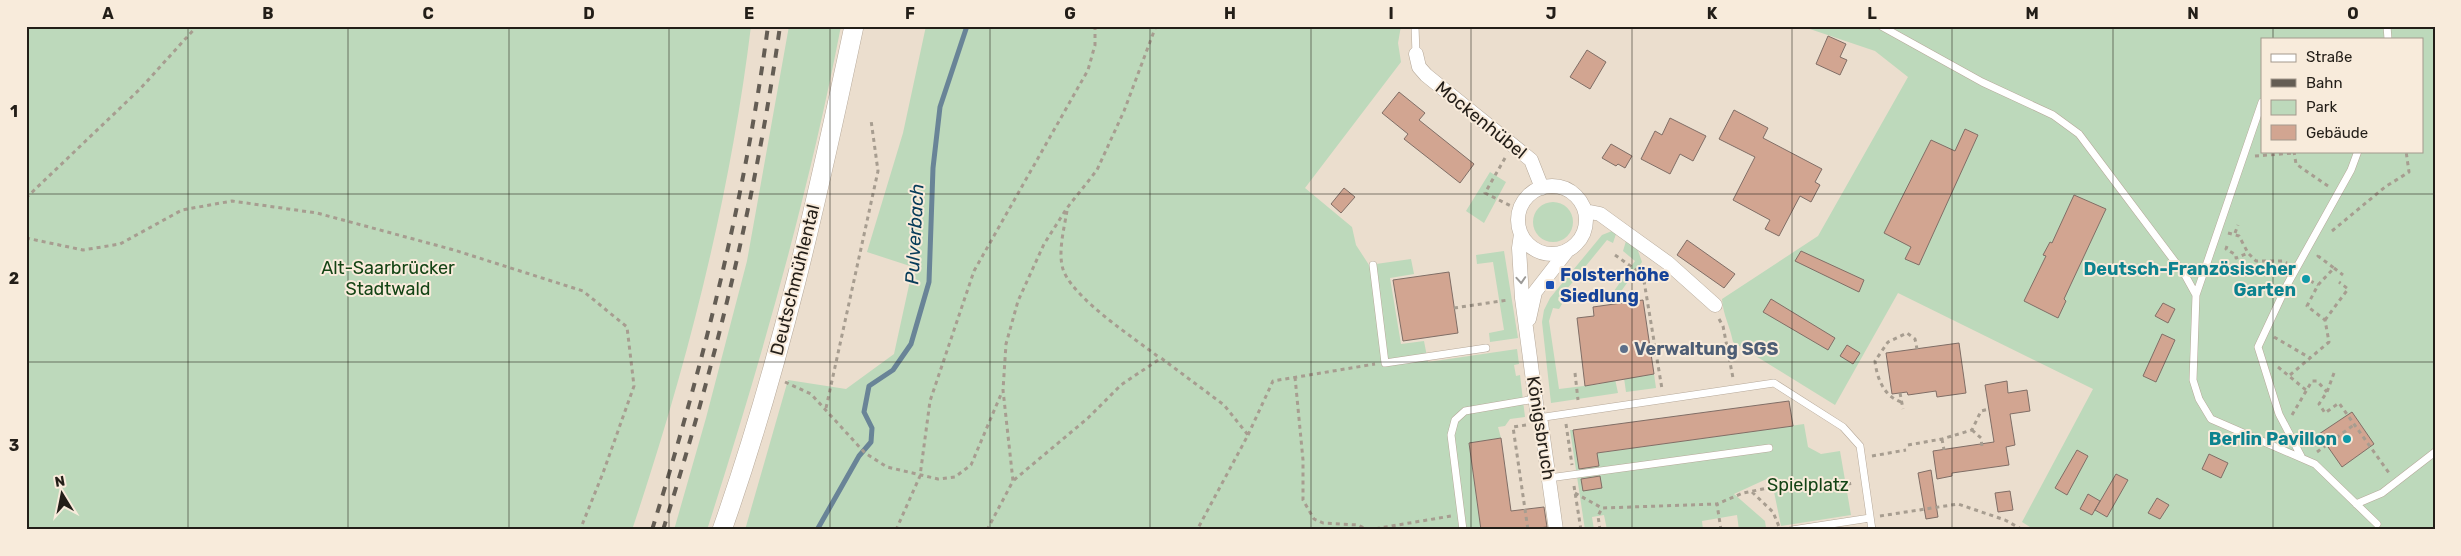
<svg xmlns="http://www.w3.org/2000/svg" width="2461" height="556" font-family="Rubik,sans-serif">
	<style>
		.green { fill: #bdd9bb; fill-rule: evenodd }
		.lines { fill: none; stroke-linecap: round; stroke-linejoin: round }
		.stream { stroke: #698497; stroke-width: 5 }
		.building { fill: #d2a591; stroke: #806e66 }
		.lane-casing { stroke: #b6a99a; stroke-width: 8 }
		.street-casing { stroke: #b6a99a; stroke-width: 15 }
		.secondary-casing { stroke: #b6a99a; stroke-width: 20 }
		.path { stroke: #a79d90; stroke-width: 3; stroke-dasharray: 4 4; stroke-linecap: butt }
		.lane { stroke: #fff; stroke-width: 7 }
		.street { stroke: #fff; stroke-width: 14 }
		.secondary { stroke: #fff; stroke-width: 19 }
		.rail { stroke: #645d54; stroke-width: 4; stroke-dasharray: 9 9; stroke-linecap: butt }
		.oneway { stroke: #9c9a97 }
		.grid { fill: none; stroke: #231e18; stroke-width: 1; stroke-opacity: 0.55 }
		.culture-dot { fill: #0f9aa8; stroke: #f8ebdb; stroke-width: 2 }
		.transit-dot { fill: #1a4fb4; stroke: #f8ebdb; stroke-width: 2 }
		.service-dot { fill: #5c6f8a; stroke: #f8ebdb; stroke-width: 2 }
		.labels { text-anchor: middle; stroke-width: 4; stroke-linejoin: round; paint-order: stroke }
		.street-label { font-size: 18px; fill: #231e18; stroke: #f8ebdb }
		.park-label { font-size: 18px; fill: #144415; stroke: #f8ebdb }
		.culture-label { font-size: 18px; font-weight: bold; fill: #0d838f; stroke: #f8ebdb; text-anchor: end }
		.transit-label { font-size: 18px; font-weight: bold; fill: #164399; stroke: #f8ebdb; text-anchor: start }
		.service-label { font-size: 18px; font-weight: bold; fill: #4e5e75; stroke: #f8ebdb; text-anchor: start }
		.water-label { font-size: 19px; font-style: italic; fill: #073c59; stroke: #f8ebdb }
		.neatline { fill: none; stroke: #231e18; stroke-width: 2 }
		.grid-label { font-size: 16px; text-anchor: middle; font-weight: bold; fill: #231e18 }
	</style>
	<rect width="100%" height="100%" fill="#ebdece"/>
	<path class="green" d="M26 26H751C730 198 687 366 632 530H26Z
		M789 26H841C808 197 760 364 707 530H674L706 418 747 261Z
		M926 26H1401L1398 43 1401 62 1305 188 1352 227 1356 245 1369 265 1411 259 1414 274 1390 278 1401 344 1424 341 1428 362 1517 349 1519 364 1514 365 1516 376 1520 375 1525 417 1510 419 1505 426 1498 427 1501 438 1469 443 1481 530H745L788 380 846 389 894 354 913 267 867 252 903 133Z
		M1801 26H2435V530H2035L2022 522 2093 389 1898 293 1835 405 1733 342C1730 326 1723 315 1722 299L1818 236 1908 77 1875 51ZM2262 39H2422V151H2262Z
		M1490 172 1506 182 1484 223 1466 211Z
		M1533 222a20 20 0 1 1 40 0a20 20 0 1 1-40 0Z
		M1612 231 1616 234 1613 243 1607 240 1558 300 1562 304 1559 309 1553 308 1549 321 1559 389 1600 384 1615 379 1618 393 1551 403 1542 322 1544 310 1550 298 1602 235Z
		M1626 241 1637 248 1642 262 1612 304 1607 301 1635 261 1623 251Z
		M1504 251 1518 338 1490 342 1489 333 1504 330 1493 262 1477 264 1476 255Z
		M1654 374 1656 388 1626 392 1624 378Z
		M1804 424 1808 447 1821 454 1840 451 1851 515 1781 526 1771 477 1734 494 1765 521 1766 528 1739 530 1737 515 1702 521 1703 530H1607L1604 515 1592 517 1594 530H1585L1570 430H1573L1577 456Z"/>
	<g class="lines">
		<path class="stream" d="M817 530 859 456 871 442 872 428 864 412 869 386 893 370 911 344 929 282 933 168 940 107 967 26"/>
	</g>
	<path class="building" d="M1828 36 1846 44 1840 57 1847 60 1840 75 1816 64Z
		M1587 50 1606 62 1590 89 1570 77Z
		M1399 92 1425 113 1419 120 1474 164 1460 183 1404 139 1408 134 1382 113Z
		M1734 110 1768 128 1763 138 1822 169 1815 182 1820 185 1811 202 1800 196 1779 236 1765 229 1770 220 1733 200 1755 157 1719 139Z
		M1670 118 1706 136 1693 161 1680 154 1670 174 1641 159 1655 131 1662 135Z
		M1965 129 1978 135 1919 265 1905 259 1911 247 1884 233 1931 140 1955 151Z
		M1611 144 1632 156 1625 168 1618 164 1616 166 1602 158Z
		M1344 188 1355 197 1341 213 1331 204Z
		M2074 195 2106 209 2064 299 2066 301 2058 318 2024 301 2046 256 2043 255 2050 242 2052 243Z
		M1687 240 1735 274 1724 288 1677 255Z
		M1801 251 1864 280 1859 292 1795 261Z
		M1449 272 1458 333 1403 341 1393 280Z
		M1771 299 1835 338 1828 350 1763 312Z
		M1643 300 1654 374 1585 386 1577 318 1594 316 1593 307Z
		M2163 303 2175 309 2168 323 2155 316Z
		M2162 334 2175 340 2156 382 2143 376Z
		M1959 343 1966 393 1937 397 1936 391 1908 395 1907 392 1892 394 1886 353Z
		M1847 345 1860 353 1853 364 1840 356Z
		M2007 381 2008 393 2027 390 2030 411 2010 414 2015 445 2006 447 2009 465 1952 473V476L1937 479 1933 451 1994 442 1985 385Z
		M1789 401 1793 426 1597 453 1599 466 1579 469 1573 430Z
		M2352 412 2374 444 2342 467 2319 434Z
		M1501 438 1511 511 1544 507 1547 527 1522 530H1481L1469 443Z
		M2077 450 2088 456 2067 495 2055 488Z
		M2209 454 2228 463 2221 478 2202 469Z
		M1931 470 1938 517 1926 519 1918 473Z
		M2116 474 2128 480 2107 517 2095 510Z
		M1600 476 1602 488 1583 491 1581 479Z
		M2010 491 2013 510 1998 512 1995 493Z
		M2088 494 2100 501 2092 515 2080 509Z
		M2157 498 2169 505 2160 519 2148 513Z"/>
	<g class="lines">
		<g class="lane-casing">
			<path id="lane" d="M1415 26 1416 54
				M1881 26 1982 82 2053 115 2079 134 2185 275 2196 295
				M2387 26 2388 39
				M2262 102 2196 295 2193 380 2199 399 2211 419 2315 464 2377 524
				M1373 265 1385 363 1486 348
				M1538 418 1774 383 1843 427 1860 446 1872 530
				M2301 456 2279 414 2258 347 2287 285 2351 170 2358 151
				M1549 478 1769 448
				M2356 504 2382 493 2435 452
				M1463 530 1451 435 1455 420 1465 411 1535 399
				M1792 530 1870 518"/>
		</g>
		<g class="street-casing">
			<path id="street" d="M1416 54 1419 67 1426 75 1531 160 1542 188
				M1518 220a34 34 0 1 1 68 0a34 34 0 1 1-68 0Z
				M1585 211 1600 214 1622 230 1668 263 1715 305
				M1521 234 1519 248 1522 298 1538 418 1541 423 1556 530
				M1529 319 1535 292 1567 251"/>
		</g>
		<g class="secondary-casing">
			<path id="secondary" d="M722 530C780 366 818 196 854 26"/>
		</g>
		<path class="path" d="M2294 151 2296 164 2328 186
			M2255 156 2294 153
			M1505 158 1485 193 1519 210
			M26 198 140 89 197 26
			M1067 211C1064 229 1057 255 1064 272 1077 301 1134 338 1160 358
			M2332 231 2385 187 2409 172 2406 151
			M2228 233 2239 236 2248 253 2256 261H2283L2287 263
			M2235 233 2238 225
			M26 238 83 250 120 244 182 210 232 201 317 213 454 250 583 291 627 327 634 386 603 473 580 530
			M2227 246 2226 249 2236 255V258L2248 253
			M1615 255 1643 275 1662 389
			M2334 268 2343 275
			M1643 275 1652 272
			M2303 277 2318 285
			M1454 308 1508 300
			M1719 319 1723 326 1733 378
			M2325 320 2348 289 2339 282
			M2274 337 2310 358
			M2278 367 2306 390
			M1575 373 1578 400
			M2334 373 2327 392 2319 404 2325 413 2339 403 2389 473
			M2290 375 2329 342 2325 320 2307 306 2318 285 2334 268 2318 256 2320 254
			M1295 377 1303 460V500L1314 519 1323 523 1358 525 1368 530
			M785 382 811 394 865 453 887 467 938 479 955 477 971 465 1002 392
			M1900 393 1903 409
			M1901 402C1884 396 1877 379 1875 361L1888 342 1907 333 1915 339 1917 349
			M826 408 878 171 871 120
			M2292 415 2312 381H2317L2327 392
			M1566 424 1572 465
			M1526 425 1513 427 1528 530
			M1972 430 1981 438 1982 447
			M1248 435 1273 381 1375 364
			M1942 439 1944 450
			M1908 445 1942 439 1972 430 1981 411 1989 409
			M2317 452 2355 424
			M1872 456 1906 450
			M1014 480 1088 418 1121 385 1161 358 1224 405 1248 435 1197 530
			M1574 486 1581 530
			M1752 492 1773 512 1780 529
			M1575 493 1602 508 1717 504
			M1880 516 1958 504 2005 520 2023 530
			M896 530 920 476 930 401 974 271 1088 70 1095 45V26
			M987 530 1013 481 1003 390 1006 344 1018 301 1044 244 1067 208 1097 170 1124 111 1156 26
			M1368 530 1451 516
			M1600 530 1598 516 1602 508
			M1721 530 1717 504 1743 493 1793 483 1834 486 1854 483"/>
		<use href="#lane" class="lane"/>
		<use href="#street" class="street"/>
		<use href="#secondary" class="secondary"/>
		<path class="rail" d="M652 530C703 365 745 198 768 26
			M663 530C715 365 756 198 780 26"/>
	</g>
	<defs><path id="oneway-chevron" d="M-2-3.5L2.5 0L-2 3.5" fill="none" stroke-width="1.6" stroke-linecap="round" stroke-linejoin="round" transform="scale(1.25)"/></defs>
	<use class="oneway" href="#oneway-chevron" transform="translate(1521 280) rotate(86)"/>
	<path class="grid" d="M188 26V530M348 26V530M509 26V530M669 26V530M830 26V530M990 26V530M1150 26V530M1311 26V530M1471 26V530M1632 26V530M1792 26V530M1952 26V530M2113 26V530M2273 26V39M2273 151V530M26 194H2435M26 362H2435"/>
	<g class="culture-dot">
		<circle cx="2306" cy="279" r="5"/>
		<circle cx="2347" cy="439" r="5"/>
	</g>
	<rect class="transit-dot" x="1545" y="280" width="10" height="10" rx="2.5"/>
	<circle class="service-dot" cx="1624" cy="349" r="5"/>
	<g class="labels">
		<g class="street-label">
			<text transform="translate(1481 120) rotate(39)" y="6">Mockenhübel</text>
			<text transform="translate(795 280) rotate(-76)" y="6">Deutschmühlental</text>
			<text transform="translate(1541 428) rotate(81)" y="6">Königsbruch</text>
		</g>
		<g class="park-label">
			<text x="388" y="274">Alt-Saarbrücker<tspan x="388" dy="21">Stadtwald</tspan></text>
			<text x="1808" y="491">Spielplatz</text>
		</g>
		<g class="culture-label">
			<text x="2296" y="275">Deutsch-Französischer<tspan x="2296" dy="21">Garten</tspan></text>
			<text x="2337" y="445">Berlin Pavillon</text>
		</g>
		<g class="transit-label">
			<text x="1560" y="281">Folsterhöhe<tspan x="1560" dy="21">Siedlung</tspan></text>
		</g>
		<g class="service-label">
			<text x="1634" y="355">Verwaltung SGS</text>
		</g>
		<g class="water-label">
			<text transform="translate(914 234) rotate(-87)" y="7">Pulverbach</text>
		</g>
	</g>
	<rect width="2461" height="556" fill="none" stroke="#f8ebdb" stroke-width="55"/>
	<rect x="2261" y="38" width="162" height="115" fill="#f8ebdb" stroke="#a3998d"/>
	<rect x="2271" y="54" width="25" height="8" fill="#ffffff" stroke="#a3998d"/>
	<text x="2306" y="62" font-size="15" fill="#231e18">Straße</text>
	<rect x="2271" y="79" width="25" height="8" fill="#645d54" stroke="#a3998d"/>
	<text x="2306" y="88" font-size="15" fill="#231e18">Bahn</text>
	<rect x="2271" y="100" width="25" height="15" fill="#bdd9bb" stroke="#a3998d"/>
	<text x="2306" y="112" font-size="15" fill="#231e18">Park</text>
	<rect x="2271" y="125" width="25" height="15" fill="#d2a591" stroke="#a3998d"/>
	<text x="2306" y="138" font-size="15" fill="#231e18">Gebäude</text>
	<g transform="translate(62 494) rotate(350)" stroke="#f8ebdb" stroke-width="4" paint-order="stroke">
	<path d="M0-4L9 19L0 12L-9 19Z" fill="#231e18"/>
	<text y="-8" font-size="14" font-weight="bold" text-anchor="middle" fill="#231e18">N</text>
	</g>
	<rect x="28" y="28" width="2406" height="500" class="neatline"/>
	<g class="grid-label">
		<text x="108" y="19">A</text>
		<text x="268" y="19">B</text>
		<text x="428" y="19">C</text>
		<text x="589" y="19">D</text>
		<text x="749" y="19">E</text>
		<text x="910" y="19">F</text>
		<text x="1070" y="19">G</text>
		<text x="1230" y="19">H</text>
		<text x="1391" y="19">I</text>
		<text x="1551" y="19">J</text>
		<text x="1712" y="19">K</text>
		<text x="1872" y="19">L</text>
		<text x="2032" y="19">M</text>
		<text x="2193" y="19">N</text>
		<text x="2353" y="19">O</text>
		<text x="14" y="117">1</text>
		<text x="14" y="284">2</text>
		<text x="14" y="451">3</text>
	</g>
</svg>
